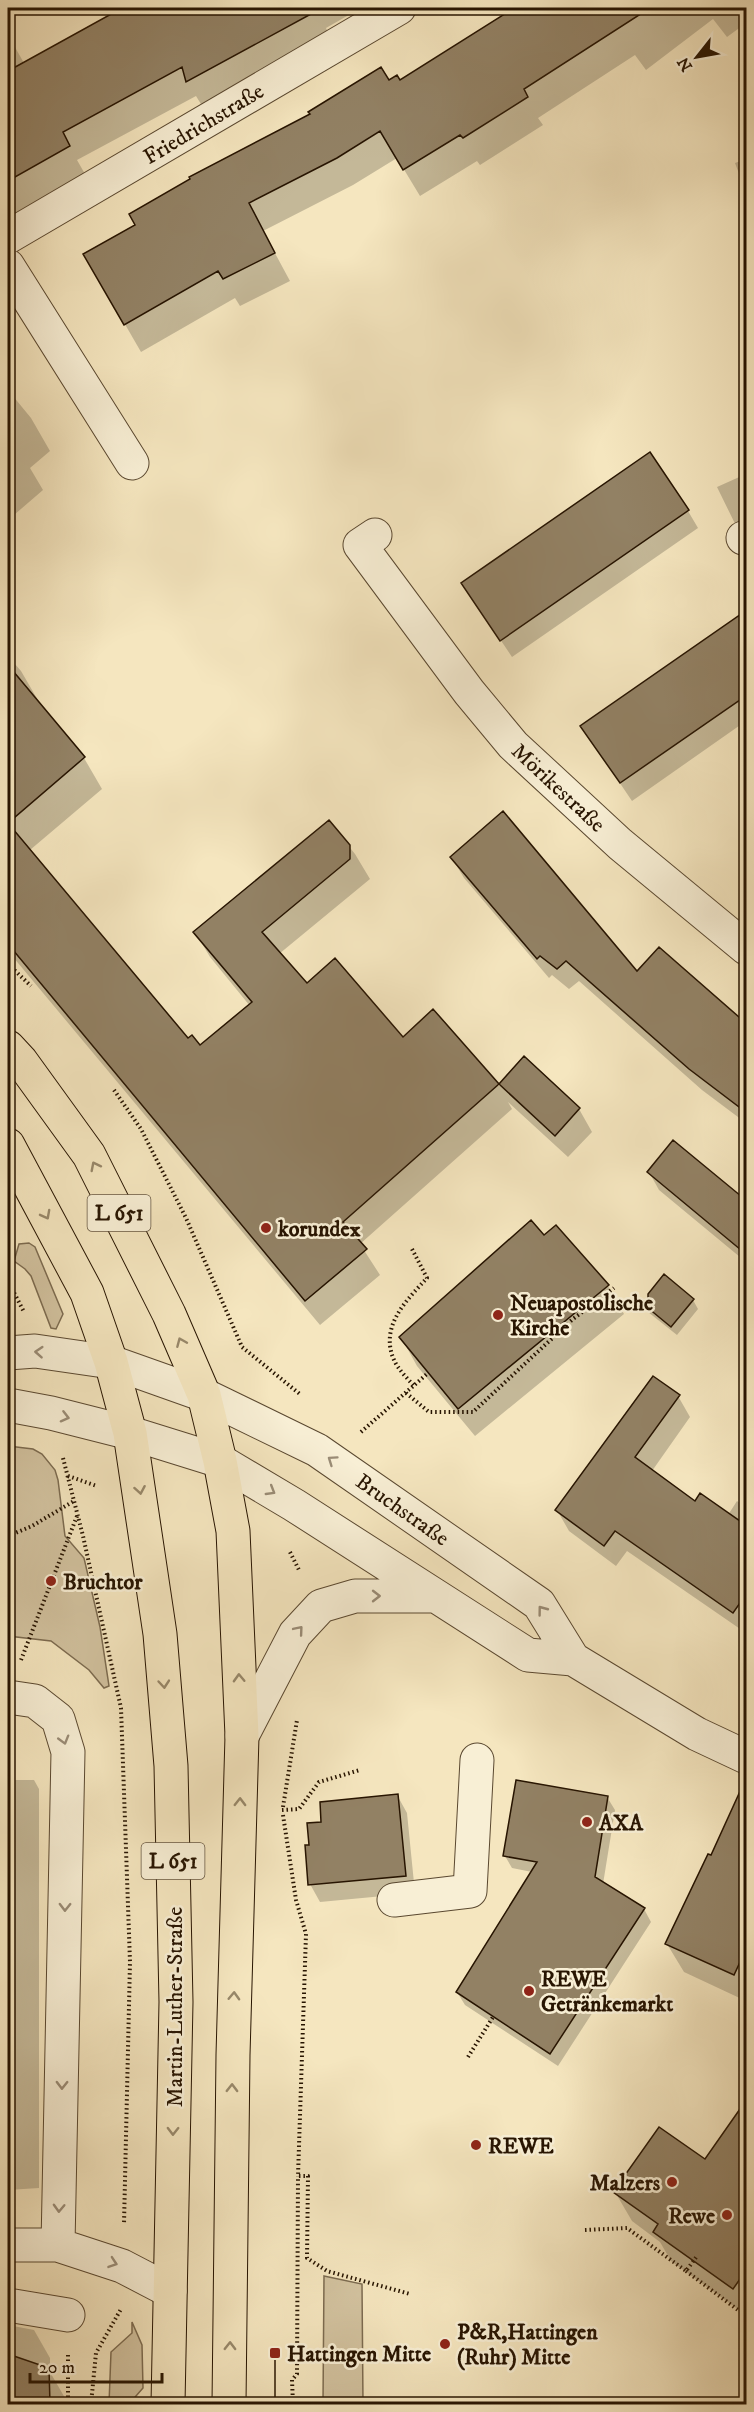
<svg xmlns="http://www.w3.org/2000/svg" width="754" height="2412" font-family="'IM FELL DW Pica',serif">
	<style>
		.green { fill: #d2c29f; stroke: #7c6b50; stroke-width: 1.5 }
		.shadow { fill: #0003 }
		.building { fill: #928164; stroke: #271401; stroke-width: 1.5 }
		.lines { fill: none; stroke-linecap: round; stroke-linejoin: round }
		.minor-casing { stroke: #5a4830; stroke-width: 35 }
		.major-casing { stroke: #271401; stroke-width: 35 }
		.path { stroke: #271401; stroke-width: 4; stroke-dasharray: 1.5 3; stroke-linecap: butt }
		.minor { stroke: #f8efd5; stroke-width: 33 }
		.major { stroke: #f5e6bf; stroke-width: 33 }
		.tram { stroke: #271401; stroke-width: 1.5 }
		.oneway { stroke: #98886a }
		.oneway2 { stroke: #9a8c76 }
		.poi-dot { fill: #8f2418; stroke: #f8efd5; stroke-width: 2 }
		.labels { text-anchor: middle; stroke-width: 5; stroke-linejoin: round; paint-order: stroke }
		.shield { fill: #f8efd5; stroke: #665641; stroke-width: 1.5 }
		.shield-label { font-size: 21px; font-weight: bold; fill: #271401 }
		.street-label { font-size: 22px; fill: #271401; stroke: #f8efd5 }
		.poi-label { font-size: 22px; font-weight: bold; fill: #271401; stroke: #f8efd5; text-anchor: start }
	</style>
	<rect width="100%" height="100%" fill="#f5e6bf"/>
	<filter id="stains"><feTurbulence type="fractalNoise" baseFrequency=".00333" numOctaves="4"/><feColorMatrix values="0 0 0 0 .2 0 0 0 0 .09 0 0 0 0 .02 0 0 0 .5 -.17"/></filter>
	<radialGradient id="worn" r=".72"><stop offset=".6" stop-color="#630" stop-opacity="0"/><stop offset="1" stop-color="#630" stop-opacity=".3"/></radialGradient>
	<path class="green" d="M29 1243 35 1247 63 1314 56 1329 51 1328 31 1276 25 1269 14 1261 19 1244Z
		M8 1446 33 1449 42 1454 55 1470 58 1480 65 1536 84 1558 100 1627 109 1686 104 1688 89 1670 51 1641 8 1636Z
		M324 2276 362 2284 363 2404H323Z
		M132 2322 142 2345 143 2388 129 2404H109L111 2352 132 2333Z"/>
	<path class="shadow" d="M126 8H361L326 28 331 39 204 109 196 96 77 160 85 174 8 217V35L24 63Z
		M516 8H746V32L742 26 727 37 713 19 646 70 635 55 538 118 543 125 480 165 477 161 420 196 397 158 353 185 263 231 290 281 240 306 235 298 141 352 85 255 388 82H400Z
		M746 159V192L735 163Z
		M8 390 31 418 50 451 30 468 43 490 14 515 8 508Z
		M746 474V540L744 542 717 487Z
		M688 511 698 528 512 657 463 584Z
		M746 612V721L632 801 582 727Z
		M8 656 21 671 39 702 37 703 84 758 102 789 17 861 8 851Z
		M329 822 355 854 370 879 279 954 307 985 403 1039 433 1012 499 1086 524 1058 579 1109 592 1132 568 1157 508 1102 512 1109 360 1244 380 1275 320 1325 8 951V880L34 857 188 1040 200 1047 250 1006 210 957 195 932Z
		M746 840V850L742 842Z
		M452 858 637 974 746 1026V1123L702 1090 579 981 569 989 552 975 549 978 464 878Z
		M649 1172 746 1203V1262L659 1190Z
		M556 1227 608 1286 624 1314 475 1436 417 1366 401 1337Z
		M664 1276 693 1300 698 1309 677 1335 648 1312 643 1303Z
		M678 1396 690 1417 652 1471 695 1504 728 1515 737 1501 746 1508V1633L627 1551 616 1566 569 1531 557 1510Z
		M8 1780H34L39 1789V2188L8 2190Z
		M397 1795 407 1813 415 1893 320 1902 310 1884V1846L323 1823Z
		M607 1797 615 1810 603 1884 644 1909 651 1922 558 2066 465 2005 457 1992 532 1872 512 1868 505 1856Z
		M746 1835V2001L684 1972 667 1944 712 1857Z
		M746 2102V2315L671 2261 660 2242 632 2221 615 2192 706 2161Z
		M8 2325 34 2330 50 2358V2372L65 2398V2404H8Z"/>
	<path class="building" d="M122 8H322L186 82 182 67 63 132 70 146 8 181V71Z
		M514 8H650L524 89 528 97 463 138 460 135 403 170 380 131 337 158 249 203 275 253 223 279 218 271 124 325 83 254 135 225 129 214 190 179 189 177 310 114 308 112 381 67 389 80 397 75 400 80Z
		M650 452 689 510 500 641 461 583Z
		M747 610V695L620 783 580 726Z
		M8 665 85 757 8 823Z
		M503 811 637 971 659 947 747 1024V1113L689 1069 566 961 557 969 540 956 537 959 450 857Z
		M329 820 350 845V859L262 932 307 983 335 958 403 1037 433 1009 499 1084 343 1222 367 1249 305 1301 8 944V823L188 1038 192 1035 200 1045 252 1002 193 932Z
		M524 1056 580 1108 555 1136 499 1084Z
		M673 1140 747 1201V1255L647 1172Z
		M531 1220 544 1235 556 1225 609 1285 458 1409 399 1337Z
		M664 1274 694 1299 671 1327 648 1308V1294Z
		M653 1376 680 1395 635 1457 695 1501 700 1493 747 1526V1593L733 1613 615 1531 604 1546 555 1510Z
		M747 1776V1947L734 1975 665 1944 708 1854 711 1855Z
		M516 1780 608 1796 595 1877 645 1908 550 2054 456 1992 537 1862 503 1856Z
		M398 1794 406 1876 308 1885 305 1845H309L307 1823 321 1822 320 1802Z
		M747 2099V2269L733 2289 653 2232 658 2224 613 2192 659 2127 705 2159Z
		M8 2354 49 2368 50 2404H8Z"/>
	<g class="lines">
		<g class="minor-casing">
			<path id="minor" d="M8 237 399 8
				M8 266 132 463
				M375 535 360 545 469 692 513 745 620 844 746 948
				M743 538 746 537
				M8 1353 35 1351 111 1362 204 1395 317 1450 539 1604 573 1659
				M8 1405 51 1413 130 1433 220 1461 294 1505 528 1655 573 1659 697 1734 746 1757
				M8 1697 35 1701 58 1719 68 1752 58 2245
				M242 1736 295 1634 321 1606 355 1596H433
				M394 1900 470 1891 477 1760
				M8 2245H58L122 2266 170 2291
				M8 2305 68 2315"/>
		</g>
		<g class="major-casing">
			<path id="major" d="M8 1047 21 1061 89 1155 169 1314 204 1395 220 1461 233 1531 242 1736 233 2055 229 2404
				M8 1145 87 1293 111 1362 130 1433 160 1634 171 1766 176 2002 168 2404"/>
		</g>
		<path class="path" d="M8 964 31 986
			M114 1090 141 1129 186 1218 242 1347 301 1395
			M412 1249 427 1278C407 1300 379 1326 394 1360 398 1369 407 1378 414 1386
			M8 1281 24 1312
			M406 1393 429 1412H473L573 1319 614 1288
			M361 1432 428 1373
			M63 1458 83 1536 121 1708 130 1962 124 2224
			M68 1476 97 1486
			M8 1536 32 1526 74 1501
			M290 1552 300 1572
			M21 1660 77 1516
			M283 1807 297 1720
			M282 1810 299 1809 319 1782 360 1770
			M283 1815 296 1900 306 1934 298 2176H308L307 2258 327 2271 410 2294
			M468 2057 493 2017
			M585 2230 627 2228 686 2271 697 2256
			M686 2271 746 2316
			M68 2355V2404
			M91 2404 96 2353 121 2309
			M293 2404 292 2380 297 2374 298 2176"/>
		<use href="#minor" class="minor"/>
		<use href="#major" class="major"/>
		<path class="tram" d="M275 2404V2353"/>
	</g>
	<defs><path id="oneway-chevron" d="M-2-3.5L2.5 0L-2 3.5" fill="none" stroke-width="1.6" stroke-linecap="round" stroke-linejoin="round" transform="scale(1.5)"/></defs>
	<g class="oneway">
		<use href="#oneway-chevron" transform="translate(95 1166) rotate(-117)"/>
		<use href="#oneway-chevron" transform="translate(46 1215) rotate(62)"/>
		<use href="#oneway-chevron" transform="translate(181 1342) rotate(-113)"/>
		<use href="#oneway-chevron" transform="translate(140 1490) rotate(80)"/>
		<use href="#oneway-chevron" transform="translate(239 1678) rotate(-92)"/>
		<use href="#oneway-chevron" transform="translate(164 1684) rotate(85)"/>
		<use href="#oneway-chevron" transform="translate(240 1802) rotate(-89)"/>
		<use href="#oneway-chevron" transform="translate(234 1996) rotate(-88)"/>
		<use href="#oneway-chevron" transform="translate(232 2088) rotate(-89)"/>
		<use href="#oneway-chevron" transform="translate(173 2131) rotate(91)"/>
		<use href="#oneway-chevron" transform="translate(230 2346) rotate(-89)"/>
	</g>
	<g class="oneway2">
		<use href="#oneway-chevron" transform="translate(39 1352) rotate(-176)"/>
		<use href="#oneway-chevron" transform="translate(65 1417) rotate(14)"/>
		<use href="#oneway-chevron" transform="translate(332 1460) rotate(-145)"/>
		<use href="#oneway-chevron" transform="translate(271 1491) rotate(31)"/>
		<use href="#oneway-chevron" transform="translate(376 1596)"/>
		<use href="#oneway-chevron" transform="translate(542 1610) rotate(-127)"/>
		<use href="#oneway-chevron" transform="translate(299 1630) rotate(-50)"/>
		<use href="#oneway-chevron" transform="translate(64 1740) rotate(74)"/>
		<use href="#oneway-chevron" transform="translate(65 1907) rotate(91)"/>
		<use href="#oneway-chevron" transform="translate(62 2085) rotate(91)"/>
		<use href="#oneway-chevron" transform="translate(59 2208) rotate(92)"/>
		<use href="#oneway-chevron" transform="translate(113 2263) rotate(19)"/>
	</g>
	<g class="poi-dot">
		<circle cx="266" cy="1228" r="6"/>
		<circle cx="498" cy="1315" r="6"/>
		<circle cx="51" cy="1581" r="6"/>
		<circle cx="587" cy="1822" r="6"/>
		<circle cx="529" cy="1991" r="6"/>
		<circle cx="476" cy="2145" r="6"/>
		<circle cx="672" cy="2182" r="6"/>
		<circle cx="727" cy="2215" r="6"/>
		<circle cx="445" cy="2344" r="6"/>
		<rect x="269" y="2347" width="12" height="12" rx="3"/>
	</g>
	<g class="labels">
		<g class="shield">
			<rect x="87.5" y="1195" width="63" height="36" rx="4.5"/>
			<rect x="141.5" y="1843" width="63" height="36" rx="4.5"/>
		</g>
		<g class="shield-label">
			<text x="119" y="1220">L 651</text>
			<text x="173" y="1868">L 651</text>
		</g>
		<g class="street-label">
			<text transform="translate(203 123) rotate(-31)" y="8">Friedrichstraße</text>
			<text transform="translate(559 787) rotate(43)" y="8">Mörikestraße</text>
			<text transform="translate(403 1509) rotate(35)" y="8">Bruchstraße</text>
			<text transform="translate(174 2007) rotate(-90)" y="8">Martin-Luther-Straße</text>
		</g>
		<g class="poi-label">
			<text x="278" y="1236">korundex</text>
			<text x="510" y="1310">Neuapostolische<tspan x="510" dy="25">Kirche</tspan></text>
			<text x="63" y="1589">Bruchtor</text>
			<text x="599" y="1830">AXA</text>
			<text x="541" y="1986">REWE<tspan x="541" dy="25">Getränkemarkt</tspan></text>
			<text x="488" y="2153">REWE</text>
			<text x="660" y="2190" text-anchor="end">Malzers</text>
			<text x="715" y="2223" text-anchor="end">Rewe</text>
			<text x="457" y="2339">P&amp;R,Hattingen<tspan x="457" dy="25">(Ruhr) Mitte</tspan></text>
			<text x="287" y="2361">Hattingen Mitte</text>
		</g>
	</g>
	<rect width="754" height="2412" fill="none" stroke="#f5e6bf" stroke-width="30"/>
	<rect x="9" y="9" width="736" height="2394" fill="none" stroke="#271401" stroke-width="3"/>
	<rect x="15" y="15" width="724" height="2382" fill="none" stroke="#271401" stroke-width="1.5"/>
	<g transform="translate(697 57) rotate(239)" stroke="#f8efd5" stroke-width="4.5" paint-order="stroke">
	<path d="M0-4.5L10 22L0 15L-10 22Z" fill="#271401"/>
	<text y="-9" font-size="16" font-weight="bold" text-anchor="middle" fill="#271401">N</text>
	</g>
	<path d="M30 2373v9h132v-9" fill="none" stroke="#271401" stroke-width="3"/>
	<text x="39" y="2373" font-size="18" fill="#271401" stroke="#f8efd5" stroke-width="4.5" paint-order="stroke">20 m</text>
	<rect width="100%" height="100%" filter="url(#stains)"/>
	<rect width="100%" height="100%" fill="url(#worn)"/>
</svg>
